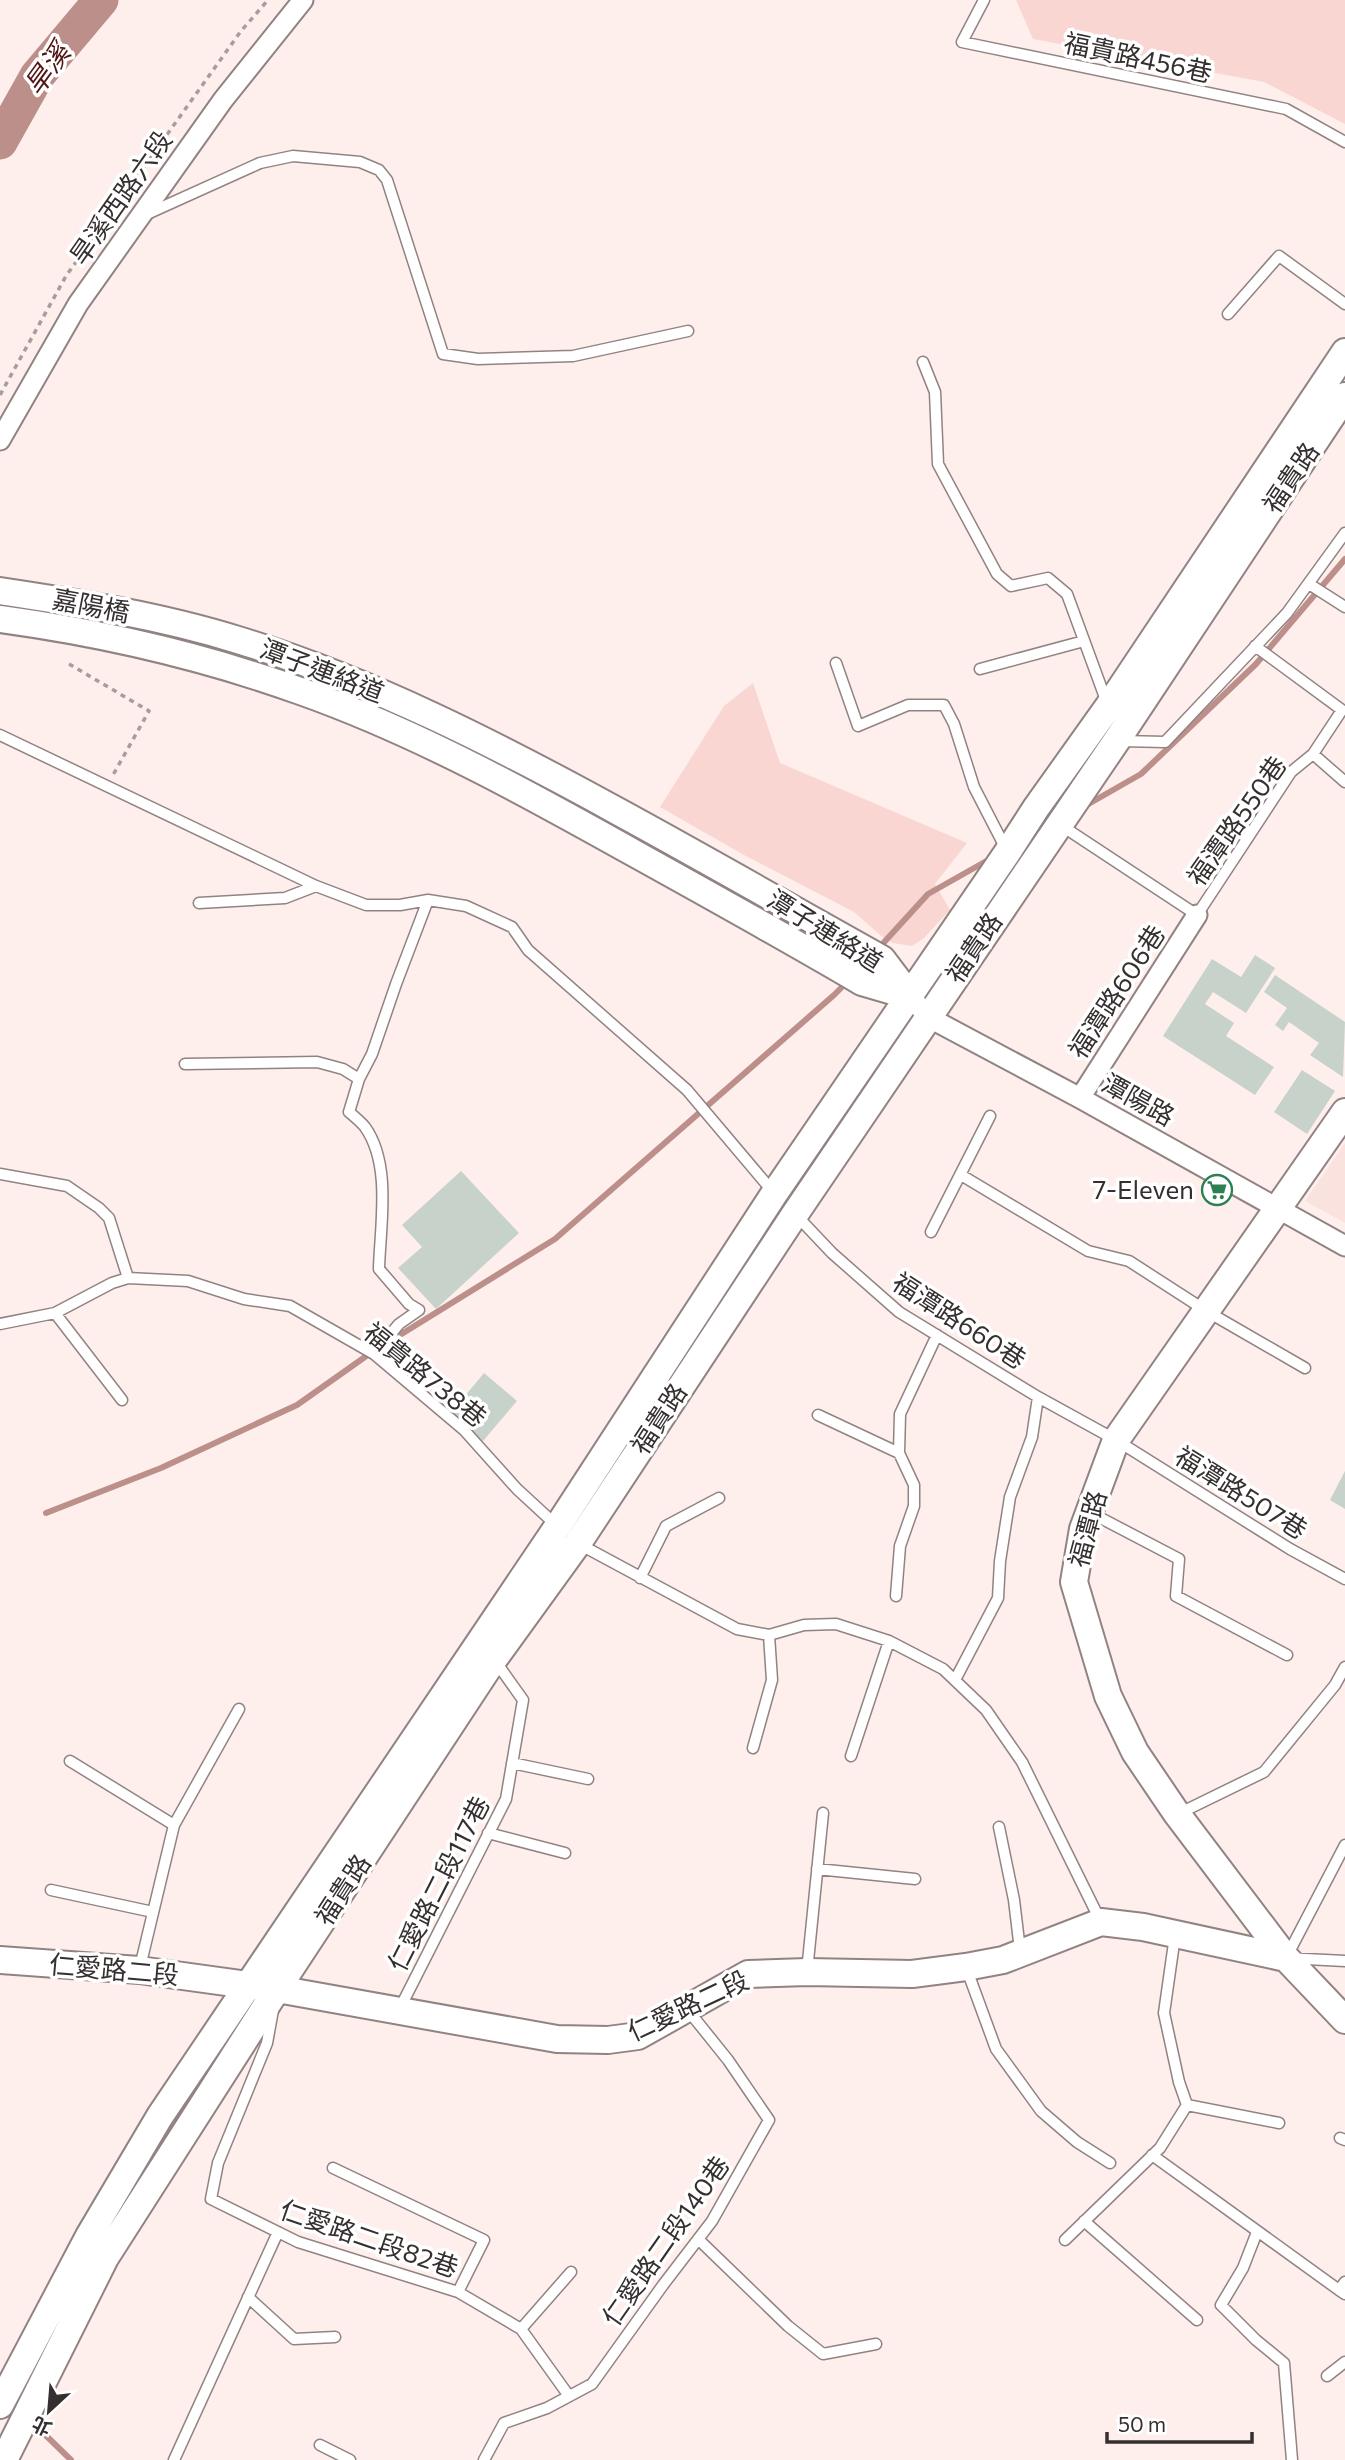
<svg xmlns="http://www.w3.org/2000/svg" width="1345" height="2460" font-family="Commissioner,'Noto Sans TC',sans-serif">
	<style>
		.built { fill: #fae2df }
		.green { fill: #f9d6d2 }
		.lines { fill: none; stroke-linecap: round; stroke-linejoin: round }
		.stream { stroke: #bd8f8a; stroke-width: 6 }
		.river { stroke: #bd8f8a; stroke-width: 35 }
		.building { fill: #c6d2ca }
		.lane-casing { stroke: #918382; stroke-width: 13 }
		.street-casing { stroke: #918382; stroke-width: 23 }
		.secondary-casing { stroke: #918382; stroke-width: 30 }
		.path { stroke: #a79d9b; stroke-width: 3.5; stroke-dasharray: 5 5; stroke-linecap: butt }
		.lane { stroke: #fff; stroke-width: 10 }
		.street { stroke: #fff; stroke-width: 19 }
		.secondary { stroke: #fff; stroke-width: 26 }
		.labels { text-anchor: middle; stroke-width: 7; stroke-linejoin: round; paint-order: stroke }
		.street-label { font-size: 26px; fill: #35302f; stroke: #fff }
		.poi-label { font-size: 26px; fill: #35302f; stroke: #fff; text-anchor: end }
		.water-label { font-size: 28px; font-style: italic; fill: #4f1514; stroke: #fff }
	</style>
	<rect width="100%" height="100%" fill="#feefed"/>
	<path class="built" d="M1345 1143V1223L1305 1201Z"/>
	<path class="green" d="M1016 0H1345V124L1264 82 1033 39Z
		M753 683 780 763 967 843 935 884 950 910 924 938 912 946 893 943 880 935 854 912 744 855 660 807 724 706Z"/>
	<g class="lines">
		<path class="stream" d="M1085 806 1141 774 1256 664 1345 559
			M877 950 928 894 990 859
			M387 1343 555 1239 834 995 848 981
			M46 1513 161 1468 297 1405 372 1352
			M30 2420 71 2460"/>
		<path class="river" d="M0 142 37 76 101 0"/>
	</g>
	<path class="building" d="M1255 955 1275 968 1246 1013 1213 992 1205 1004 1234 1023 1226 1036 1274 1067 1255 1095 1163 1036 1212 959 1241 977Z
		M1275 975 1345 1022 1343 1077 1310 1055 1319 1043 1289 1022 1283 1031 1275 1025 1287 1008 1264 992Z
		M1302 1070 1335 1091 1307 1134 1274 1112Z
		M461 1171 519 1233 436 1309 398 1268 422 1247 402 1225Z
		M484 1373 517 1401 483 1441 450 1414Z
		M1345 1471V1509L1330 1500Z"/>
	<g class="lines">
		<g class="lane-casing">
			<path id="lane" d="M984 0 962 42 1286 109 1345 142
				M147 214 260 163 293 156 360 162 379 170 387 180 443 354 478 359 573 356 688 331
				M1228 314 1279 256 1345 304
				M923 362 935 392 938 464 997 574 1011 586 1048 578 1067 594 1107 703
				M1309 584 1345 607
				M836 663 858 726 908 705H944L954 724 974 787 1006 849
				M980 669 1084 641
				M0 735 316 886 366 905H400L428 900 466 906 512 927 528 950 687 1090 774 1193
				M1121 741 1165 742 1287 613 1345 533
				M1313 754 1345 782
				M1062 826 1197 915 1291 772 1313 754 1342 710 1255 646
				M199 903 285 898 316 886
				M185 1064 317 1062 343 1069 359 1079
				M0 1174 67 1186 99 1208 109 1218 128 1278
				M961 1175 1088 1251 1129 1261 1208 1312 1305 1368
				M796 1215 832 1253 899 1312 1038 1397 1116 1440 1290 1549 1345 1579
				M931 1232 990 1116
				M55 1313 122 1400
				M0 1324 55 1313 112 1283 128 1278 188 1281 244 1299 290 1306 374 1354 464 1430 517 1489 556 1525
				M374 1354 399 1324 419 1310 409 1304 379 1269C380 1226 392 1165 365 1127 361 1122 355 1117 349 1112L359 1079 372 1054 396 984 428 900
				M818 1415 899 1453
				M1091 1513 1179 1559 1176 1596 1287 1655
				M579 1544 737 1629 769 1635 804 1625 836 1624 889 1641 943 1669 986 1710 1022 1762 1101 1922
				M640 1578 666 1526 719 1498
				M896 1596 900 1546 914 1506V1485L899 1453 900 1414 937 1335
				M955 1680 998 1598 1000 1561 1010 1497 1032 1437 1038 1397
				M753 1748 772 1680 769 1635
				M851 1756 889 1641
				M70 1761 174 1825
				M512 1763 588 1779
				M1180 1813 1264 1772 1335 1685 1345 1667
				M999 1827 1014 1900 1020 1950
				M488 1833 565 1853
				M1345 1845 1286 1958 1345 1961
				M817 1869 915 1879
				M51 1890 153 1912
				M140 1967 174 1825 239 1709
				M967 1970 996 2049 1041 2111 1077 2142 1110 2163
				M807 1971 823 1813
				M400 2008 506 1799 523 1700 496 1662
				M273 2010 267 2043 218 2163 211 2199 298 2242 458 2292 521 2329 569 2396
				M1187 2105 1279 2123
				M1340 2138 1345 2140
				M1152 2155 1339 2290
				M333 2168 484 2240 458 2292
				M1084 2221 1197 2320
				M1257 2232 1243 2268 1221 2305 1256 2340 1284 2363 1292 2460
				M698 2239 788 2326 823 2354 876 2344
				M1065 2240 1160 2148 1187 2105 1179 2082 1164 2013 1175 1936
				M1345 2282 1339 2290 1345 2294
				M248 2297 294 2339 335 2337
				M521 2329 571 2272
				M1327 2376 1345 2362
				M320 2445 350 2460
				M174 2460 278 2232
				M484 2460 504 2423 547 2408 592 2384 663 2285 712 2221 769 2120 728 2060 687 2009"/>
		</g>
		<g class="street-casing">
			<path id="street" d="M0 440 78 304 223 100 303 0
				M910 996 928 1017 1080 1098 1345 1246
				M1080 1098 1197 915"/>
		</g>
		<g class="secondary-casing">
			<path id="secondary" d="M0 591C80 603 161 616 238 640 372 681 497 745 619 812 707 860 794 910 882 959L910 996
				M0 619C103 633 206 657 303 692 421 734 532 796 641 857 715 898 789 939 862 982L910 996
				M1345 1112 1116 1440 1083 1529 1074 1582 1108 1696 1135 1752 1177 1814 1286 1958 1345 2020
				M0 1960 139 1970 277 1989 557 2039 608 2040 638 2036 748 1974 807 1972 912 1974 966 1967 1003 1960 1101 1922 1143 1927 1286 1958
				M0 2405 89 2236 160 2116 558 1526 774 1194 1007 853 1036 808 1108 707 1345 352
				M4 2460 105 2258 277 1989 494 1659 578 1543 795 1214 1117 740 1345 396"/>
		</g>
		<path class="path" d="M0 395 66 276 241 31 268 0
			M69 664 149 711 113 775"/>
		<use href="#lane" class="lane"/>
		<use href="#street" class="street"/>
		<use href="#secondary" class="secondary"/>
	</g>
	<defs>
		<g id="supermarket-ring" transform="scale(1.575)"><circle r="9.5" fill="#fff" stroke="#2c8053" stroke-width="1.5"/><path d="M-6-5.5h2.5l.6 2H6L4.5 2H-2.5L-4.4-4H-6ZM-1.5 3.2a1.3 1.3 0 1 0 .1 0ZM3 3.2a1.3 1.3 0 1 0 .1 0Z" fill="#2c8053"/></g>
	</defs>
	<g fill-rule="evenodd">
		<use href="#supermarket-ring" x="1217" y="1190"/>
	</g>
	<g class="labels">
		<g class="street-label">
			<text transform="translate(1138 58) rotate(12)" y="9">福貴路456巷</text>
			<text transform="translate(121 198) rotate(-55)" y="9">旱溪西路六段</text>
			<text transform="translate(1291 478) rotate(-56)" y="9">福貴路</text>
			<text transform="translate(91 606) rotate(11)" y="9">嘉陽橋</text>
			<text transform="translate(322 671) rotate(21)" y="9">潭子連絡道</text>
			<text transform="translate(1237 821) rotate(-55)" y="9">福潭路550巷</text>
			<text transform="translate(825 931) rotate(32)" y="9">潭子連絡道</text>
			<text transform="translate(974 948) rotate(-56)" y="9">福貴路</text>
			<text transform="translate(1117 992) rotate(-57)" y="9">福潭路606巷</text>
			<text transform="translate(1138 1100) rotate(29)" y="9">潭陽路</text>
			<text transform="translate(959 1321) rotate(33)" y="9">福潭路660巷</text>
			<text transform="translate(425 1375) rotate(39)" y="9">福貴路738巷</text>
			<text transform="translate(659 1419) rotate(-57)" y="9">福貴路</text>
			<text transform="translate(1241 1493) rotate(32)" y="9">福潭路507巷</text>
			<text transform="translate(1088 1529) rotate(-75)" y="9">福潭路</text>
			<text transform="translate(439 1884) rotate(-63)" y="9">仁愛路二段117巷</text>
			<text transform="translate(343 1890) rotate(-57)" y="9">福貴路</text>
			<text transform="translate(114 1970) rotate(5)" y="9">仁愛路二段</text>
			<text transform="translate(688 2006) rotate(-25)" y="9">仁愛路二段</text>
			<text transform="translate(369 2239) rotate(19)" y="9">仁愛路二段82巷</text>
			<text transform="translate(666 2241) rotate(-55)" y="9">仁愛路二段140巷</text>
		</g>
		<g class="poi-label">
			<text x="1194" y="1199">7-Eleven</text>
		</g>
		<g class="water-label">
			<text transform="translate(47 69) rotate(-54)" y="10">旱溪</text>
		</g>
	</g>
	<g transform="translate(49 2411) rotate(206)" stroke="#ffffff" stroke-width="5" paint-order="stroke">
	<path d="M0-5L12 26L0 18L-12 26Z" fill="#35302f"/>
	<text y="-10" font-size="19" font-weight="bold" text-anchor="middle" fill="#35302f">北</text>
	</g>
	<path d="M1107 2432v10h145v-10" fill="none" stroke="#35302f" stroke-width="3.5"/>
	<text x="1118" y="2432" font-size="21" fill="#35302f" stroke="#ffffff" stroke-width="5" paint-order="stroke">50 m</text>
</svg>
